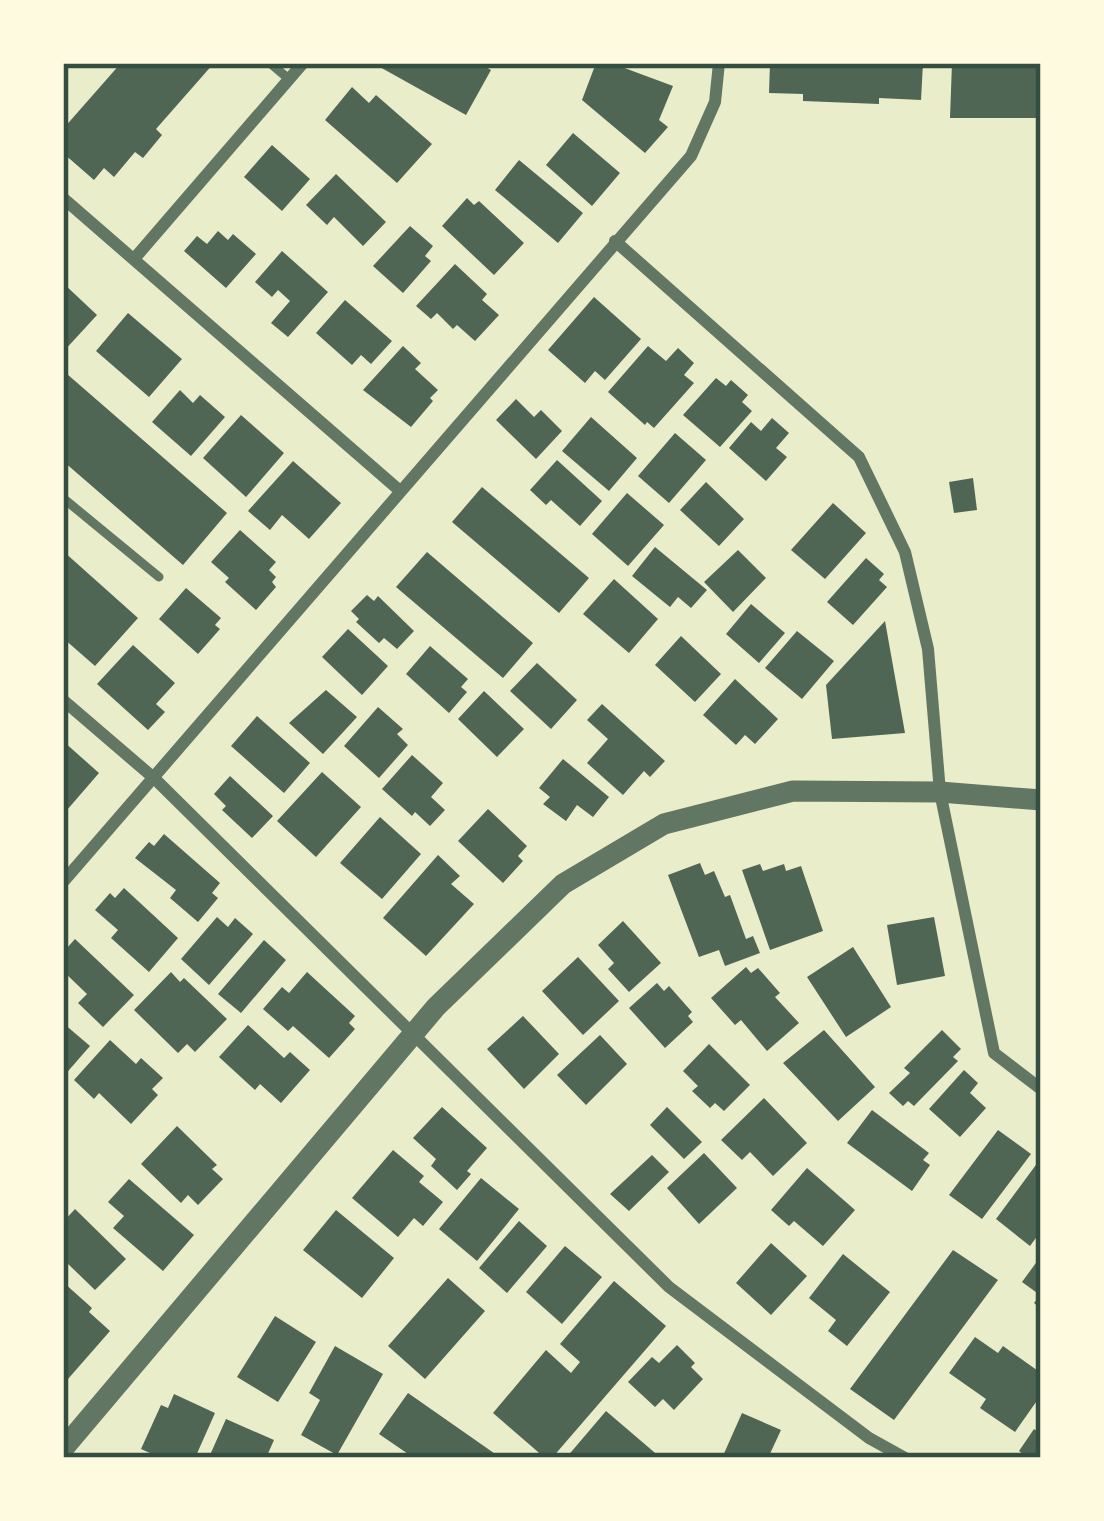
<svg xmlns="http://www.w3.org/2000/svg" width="1104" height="1521" font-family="'Sofia Sans Condensed',sans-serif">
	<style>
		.building { fill: #4f6655 }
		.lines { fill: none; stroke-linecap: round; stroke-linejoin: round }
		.service { stroke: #617663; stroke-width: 9 }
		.minor { stroke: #617663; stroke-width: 12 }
		.tertiary { stroke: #617663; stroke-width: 21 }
		.neatline { fill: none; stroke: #344e41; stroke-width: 4.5 }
	</style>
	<rect width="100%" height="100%" fill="#e9edc9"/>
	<path class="building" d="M121 63H214L156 129 162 135 143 158 135 152 114 177 104 168 94 180 63 153V129Z
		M380 63H479L491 70 466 115 378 66Z
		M596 63H611L673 86 659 120 668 127 645 153 582 100Z
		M770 63H923L921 100 879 98V104L803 101V94L769 93Z
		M952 63H1041V118H950Z
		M352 87 369 103 376 95 432 144 397 183 325 120Z
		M573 133 620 173 592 206 546 165Z
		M272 145 310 179 282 211 244 177Z
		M519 160 583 213 558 243 495 190Z
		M336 174 386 222 363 246 334 217 327 225 306 205Z
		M467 198 474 205 479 201 524 243 494 275 442 226Z
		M410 226 433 246 425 256 431 261 403 293 373 266Z
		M218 231 228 240 233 234 256 254 226 288 184 251 197 236 207 244Z
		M282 251 328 292 288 337 271 323 290 301 278 290 272 297 255 282Z
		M455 264 487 294 482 300 499 315 475 341 457 325 453 329 437 313 431 319 416 306Z
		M63 283 97 315 63 352Z
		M594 297 641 339 605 380 595 371 585 383 548 350Z
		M345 300 392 341 371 364 361 355 352 365 316 333Z
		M128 313 182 359 149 397 96 351Z
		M403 346 421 363 415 369 438 390 430 398 433 401 411 427 363 390Z
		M648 346 666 361 678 348 694 363 684 375 694 383 654 428 647 422 645 425 608 392Z
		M67 374 227 513 183 565 63 461V379Z
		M716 378 726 386 731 380 748 395 742 402 752 411 720 447 683 415Z
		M180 390 193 403 200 395 225 417 191 456 152 422Z
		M516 399 534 417 541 410 562 431 536 459 496 420Z
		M241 415 284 453 246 497 203 458Z
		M591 417 637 458 609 491 562 451Z
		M772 418 789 433 776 448 787 457 766 481 729 448 751 422 761 431Z
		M675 433 706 460 669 503 638 476Z
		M557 460 602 501 580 526 551 500 546 505 530 490Z
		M293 461 341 503 309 539 282 515 270 530 248 511Z
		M973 478 977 510 954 513 949 482Z
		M706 482 744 519 719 546 680 510Z
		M482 487 589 578 559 613 452 522Z
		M627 493 664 525 628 566 592 534Z
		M833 503 866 533 825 579 791 550Z
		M240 530 276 562 269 570 276 577 272 582 276 587 256 610 225 582 229 578 211 562Z
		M655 547 707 590 691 608 678 597 670 607 632 576Z
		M738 550 766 578 733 612 704 582Z
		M63 551 138 618 95 666 63 638Z
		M427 552 533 643 503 678 396 587Z
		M866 558 884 574 879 580 887 587 853 625 827 602Z
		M614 579 658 619 629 653 583 614Z
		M186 588 221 618 215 625 220 629 198 654 159 619Z
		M367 595 374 601 378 596 414 631 397 649 384 638 379 643 356 622 359 619 351 611Z
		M751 604 785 633 759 663 726 634Z
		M885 621 905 733 832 739 826 685Z
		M348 629 388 666 362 695 322 657Z
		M797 631 834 661 802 699 765 668Z
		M681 636 721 674 695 702 655 665Z
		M133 645 175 683 156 704 165 712 148 730 97 684Z
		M430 646 468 679 461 687 467 692 449 713 406 674Z
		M537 663 577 700 551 729 510 691Z
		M735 679 778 719 755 744 745 735 736 745 703 715Z
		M326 690 357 717 323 754 289 723Z
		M484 691 524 729 497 757 458 719Z
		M602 704 665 761 650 777 644 771 623 795 587 763 608 739 587 720Z
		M378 707 403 729 397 734 408 745 379 778 344 746Z
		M257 716 310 763 284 793 231 746Z
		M63 741 99 773 67 810 63 806Z
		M412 755 443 783 431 797 445 810 430 826 415 812 412 816 382 789Z
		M563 759 609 797 593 817 577 805 566 821 543 804 550 797 539 788Z
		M322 772 361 807 316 857 277 821Z
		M230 776 273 816 252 838 222 810 226 806 214 794Z
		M488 809 527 846 518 856 523 861 503 883 458 841Z
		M380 817 421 854 382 899 340 863Z
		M164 834 220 883 212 893 218 898 198 922 170 898 176 890 135 858 149 842 154 846Z
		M438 855 460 876 451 884 474 904 426 956 383 918Z
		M700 863 705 875 714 871 725 897 730 895 746 939 753 936 760 953 725 966 719 950 699 957 668 875Z
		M760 864 763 871 784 864 786 871 801 866 823 931 770 950 742 870Z
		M124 888 178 938 149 972 111 938 118 930 95 910 110 893 115 898Z
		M217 917 228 927 235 918 253 934 209 985 181 959Z
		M934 917 945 976 897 985 887 925Z
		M623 921 661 963 629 992 608 969 614 963 598 945Z
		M75 939 134 995 103 1027 78 1003 87 994 63 971V946L66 949Z
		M264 940 286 960 241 1013 218 994Z
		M853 947 891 1007 846 1037 807 977Z
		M578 957 619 1001 583 1035 542 991Z
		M746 967 751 973 758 968 780 993 775 997 799 1023 767 1051 741 1020 735 1025 711 998Z
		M171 972 180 982 184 978 227 1019 195 1052 187 1044 178 1053 134 1010Z
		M307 972 355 1016 349 1023 355 1029 329 1058 293 1026 288 1031 263 1009 282 987 289 993Z
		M657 983 664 991 669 986 692 1012 688 1016 693 1022 665 1048 629 1008Z
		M523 1016 559 1054 524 1089 487 1049Z
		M63 1023 90 1046 63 1077Z
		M248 1025 284 1058 290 1052 310 1070 281 1103 260 1084 255 1090 219 1057Z
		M824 1030 875 1087 838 1121 783 1063Z
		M942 1030 961 1049 953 1057 958 1061 914 1106 908 1101 903 1106 889 1093 910 1073 904 1068Z
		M600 1035 627 1064 586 1105 557 1075Z
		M110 1040 136 1064 141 1058 163 1078 152 1089 158 1095 131 1124 99 1093 94 1099 74 1080Z
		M709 1044 750 1085 724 1111 715 1103 710 1108 692 1091 698 1086 683 1071Z
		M964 1070 978 1083 970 1093 986 1108 960 1137 929 1109Z
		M764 1098 807 1143 773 1176 750 1152 742 1160 721 1140Z
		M442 1107 487 1148 467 1171 471 1174 457 1190 431 1166 436 1159 413 1138Z
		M667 1107 702 1142 684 1159 650 1125Z
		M872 1110 929 1153 923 1160 930 1165 912 1191 847 1143Z
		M177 1126 217 1165 212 1169 223 1179 198 1205 188 1195 181 1203 141 1164Z
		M998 1130 1031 1154 982 1219 949 1195Z
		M393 1150 424 1176 419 1182 443 1202 423 1226 414 1218 398 1237 352 1198Z
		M704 1153 737 1188 699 1224 667 1188Z
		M652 1155 669 1172 629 1211 610 1194Z
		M1041 1158V1231L1030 1246 996 1219Z
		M807 1168 855 1210 823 1246 794 1221 789 1226 771 1210Z
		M481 1178 519 1209 477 1261 439 1229Z
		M129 1179 194 1235 163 1271 113 1228 124 1216 108 1202Z
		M75 1209 126 1259 95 1290 63 1259V1222Z
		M336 1210 394 1258 362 1298 303 1250Z
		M519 1221 547 1246 507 1293 479 1268Z
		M771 1243 807 1276 771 1315 736 1283Z
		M565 1246 602 1277 562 1324 526 1292Z
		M953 1250 998 1280 894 1420 850 1389Z
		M843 1254 890 1292 847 1346 828 1331 836 1320 809 1298Z
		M1041 1256V1309L1034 1303 1040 1295 1022 1282Z
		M448 1278 485 1311 425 1379 388 1346Z
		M614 1281 666 1326 552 1458H545L493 1413 546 1350 571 1373 580 1362 560 1344Z
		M63 1282 92 1308 89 1312 110 1331 68 1379 63 1375Z
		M275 1316 316 1342 278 1402 237 1377Z
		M975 1337 998 1353 1003 1346 1041 1373V1395L1015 1432 980 1408 986 1399 949 1373Z
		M677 1345 695 1363 691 1367 703 1379 674 1410 663 1399 655 1407 628 1382 652 1357 659 1363Z
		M335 1346 383 1374 337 1455 301 1435 320 1400 309 1393Z
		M408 1393 501 1458H414L379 1434Z
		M174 1394 215 1413 195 1458H161L141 1449 161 1405 168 1408Z
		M606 1411 661 1458H566Z
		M742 1413 781 1430 768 1458H722Z
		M226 1419 274 1440 266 1458 210 1455Z
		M1034 1429 1041 1434V1458H1028L1019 1451Z"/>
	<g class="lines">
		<path class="service" d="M270 63 290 80
			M63 498 159 577"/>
		<path class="minor" d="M63 198 399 490
			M615 241 859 457 905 552 928 649 940 792 994 1053 1041 1089
			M134 259 303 63
			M63 700 155 779 669 1287 869 1438 905 1458
			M63 882 691 156 715 102 719 63"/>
		<path class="tertiary" d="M63 1449 436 1007 563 884 664 824 793 791 940 792 1041 800"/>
	</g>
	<rect width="1104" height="1521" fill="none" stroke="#fefae0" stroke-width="132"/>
	<rect x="66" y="66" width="972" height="1389" class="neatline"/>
</svg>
